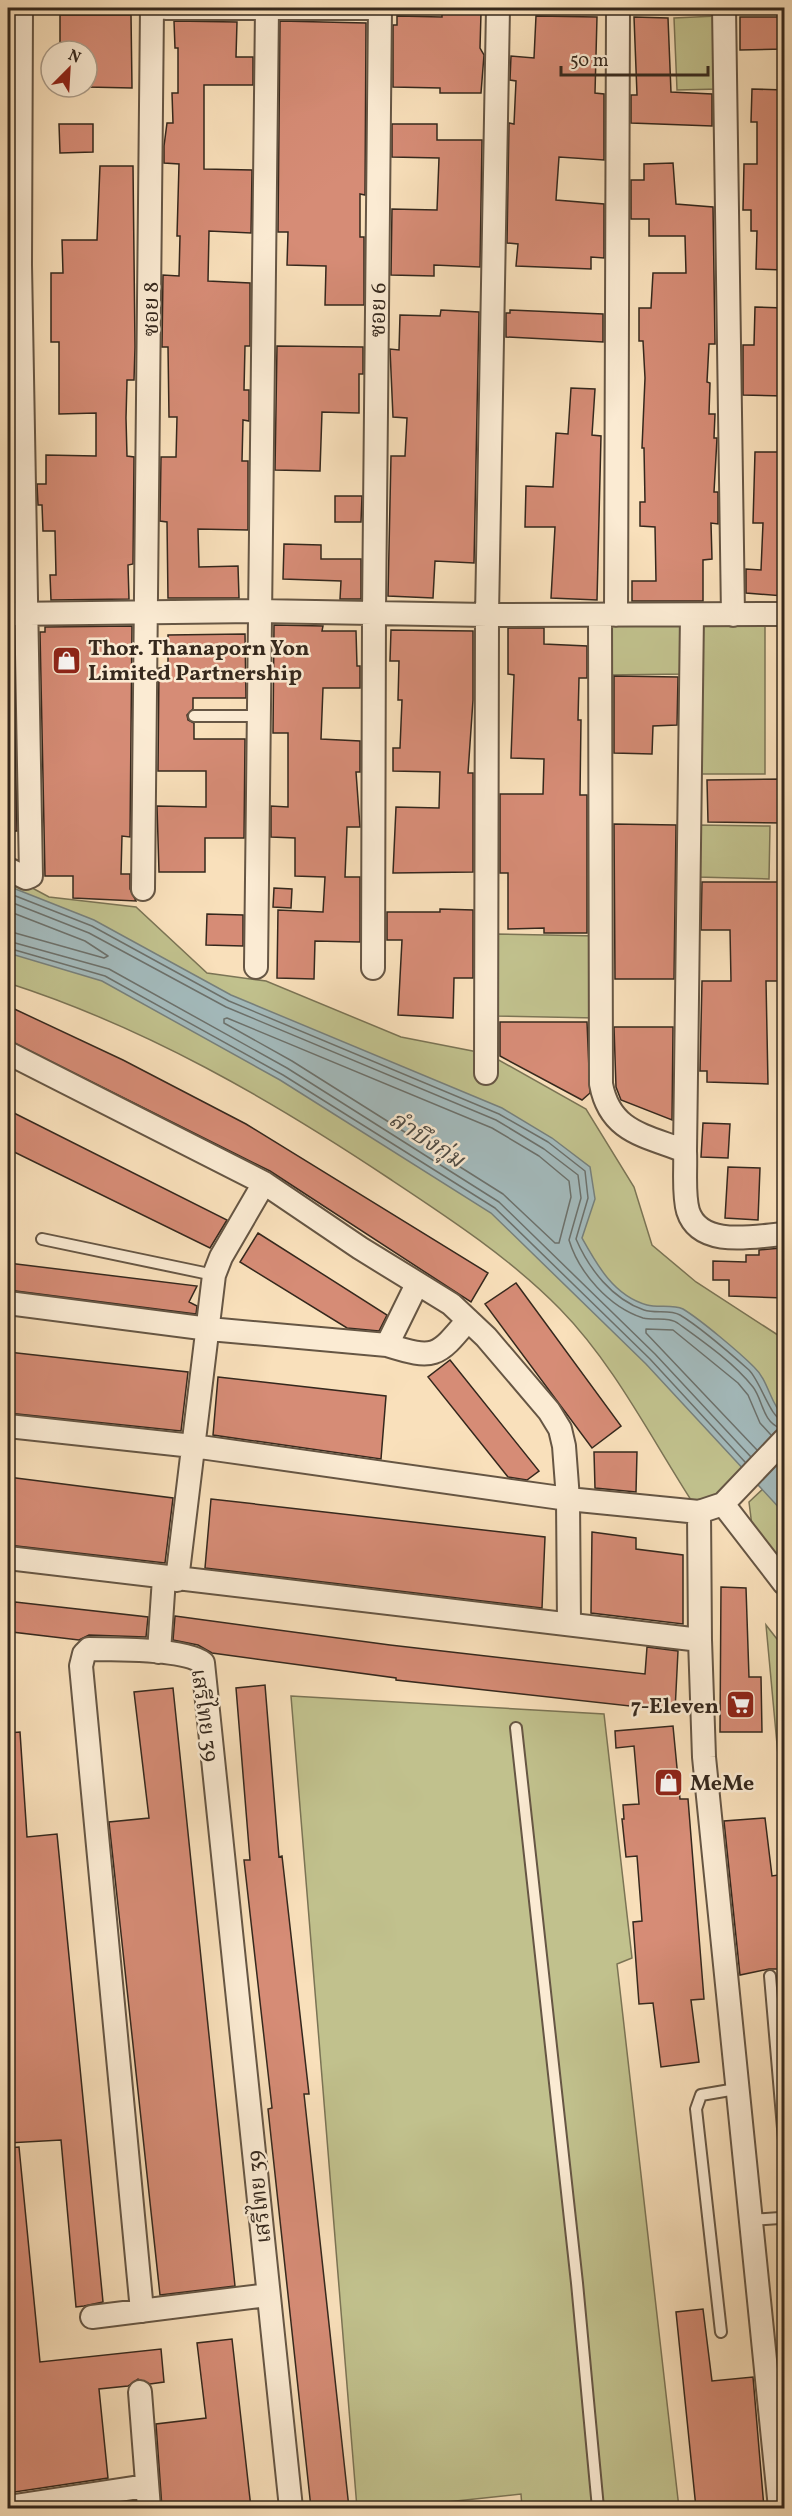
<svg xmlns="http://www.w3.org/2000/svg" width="792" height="2516" viewBox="0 0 792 2516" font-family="Vollkorn,'Noto Serif Thai',serif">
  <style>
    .green { fill: #c1c18d; stroke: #7b7455; stroke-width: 1.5 }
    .water { fill: #a3babc; stroke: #77807c; stroke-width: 1.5 }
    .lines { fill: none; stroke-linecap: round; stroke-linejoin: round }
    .shore { stroke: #6c716c; stroke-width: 1.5 }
    .building { fill: #d68c76; stroke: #35281d; stroke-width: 1.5 }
    .service-casing { stroke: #665644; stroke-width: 14 }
    .minor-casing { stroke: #665644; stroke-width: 26 }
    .service { stroke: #fbebd3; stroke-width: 10 }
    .minor { stroke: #fbebd3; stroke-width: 22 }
    .labels { text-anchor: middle; stroke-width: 5; stroke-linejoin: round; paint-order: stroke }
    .street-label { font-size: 22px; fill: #35281d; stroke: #fbebd3 }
    .poi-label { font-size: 22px; font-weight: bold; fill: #35281d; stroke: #fbebd3; text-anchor: start }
    .water-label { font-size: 24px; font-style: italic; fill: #504c45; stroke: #fbebd3 }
  </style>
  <rect width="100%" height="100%" fill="#f9e0bb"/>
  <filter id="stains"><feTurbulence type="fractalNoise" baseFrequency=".00333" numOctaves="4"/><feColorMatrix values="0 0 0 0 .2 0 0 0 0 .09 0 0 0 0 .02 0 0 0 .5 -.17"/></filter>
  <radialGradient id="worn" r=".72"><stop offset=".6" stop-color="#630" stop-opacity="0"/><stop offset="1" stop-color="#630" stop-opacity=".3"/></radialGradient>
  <path class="green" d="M717,16l2,73 -42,1 -3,-72z
    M604,617h83v57l-83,1z
    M696,624h69v150h-69z
    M698,825l72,1 -1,53 -72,-2z
    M8,875l41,22 87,10 71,66 59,8 135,56 87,17 98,55 48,78 18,58 44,37 88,57v94l-64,64 -27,6c-42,-65 -79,-139 -133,-194 -50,-51 -111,-91 -170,-130 -120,-80 -245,-152 -382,-196z
    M497,934l100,2 -1,82 -101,-2z
    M784,1469v106l-31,-41 -4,-32z
    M766,1625l18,23v172z
    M291,1696l313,18 28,244 -15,6 62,544h-157l-1,-14 -131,14h-33z"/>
  <path class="water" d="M8,886l86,34 137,75 271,113 50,30 38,29 5,32 -13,39c15,27 32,58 65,67 11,3 26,-1 36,4 18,11 56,43 71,58 15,14 16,37 30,50v96l-138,-149 -155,-151 -211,-133 -178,-99 -94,-28z"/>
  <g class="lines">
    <path class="shore" d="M8,893l84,33 137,75 270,113 49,28 37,29 3,27 -12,41c13,30 36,60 68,71 11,4 26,-1 36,5 20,12 51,39 69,55 12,12 22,50 35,51
      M8,901l81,32 137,74 270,113 48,29 34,26 3,23 -12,42c10,33 40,67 74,78 11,3 27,-2 36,6 25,18 55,39 74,63 10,13 9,34 27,41
      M8,911l77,30 23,15 -4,2 -96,-27
      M8,941l101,28 178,99 212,134 156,152 96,103
      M8,948l97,28 178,99 212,133 155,151 95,103
      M227,1018l265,110 47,28 30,25 2,16 -12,46h-4l-52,-49 -211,-133 -68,-38v-4z
      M757,1450l-111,-117v-4l27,1 65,53 10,12 12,28 11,12"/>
  </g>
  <path class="building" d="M442,12l39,1 -1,35 4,7 -3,38h-41v-5l-47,-1v-62h4v-9l45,1z
    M60,15h71l1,73 -45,-1v-36h-27z
    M536,16l61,1 -2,76 9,1v66l-45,-3 -3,43 48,4v54l-13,-1v12l-75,-3 2,-22 -11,-1 2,-120 5,1 2,-43 -6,-1 1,-24 23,2z
    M634,17l34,1 3,74 41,2v32l-81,-3v-28h6z
    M740,17h43l1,32 -44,1z
    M174,21l63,1 -1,35h17v28h-49v84l48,1 -1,63 -42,-2 -1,50 42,2v63h-5l-1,44h5v31l-6,-1 -1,41h6v69l-50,-1 1,38 39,-1 1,32h-71l-1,-76 -7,-1 1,-64h15l1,-40h-8l-1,-70h-6l1,-72 16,1 1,-40h-3l2,-72 -15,-1v-17l3,-23h6l-1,-30h6v-45h-3z
    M280,21l86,2 -1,172 -5,-1v43h4v68h-39l1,-39 -39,-1 1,-33h-10z
    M752,89l32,1v180l-28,-1 1,-38h-6v-21h-8l1,-46h13v-42h-6z
    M59,124h34v28l-33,1z
    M392,124h45v16h45l-2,127 -46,-2v11l-43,-1 1,-66 45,1 2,-52 -47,-1z
    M673,163l3,41 37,3 2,137h-6l-2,38 3,1 -1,31h6l-1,24h3l-3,54h4v32l-7,-1 1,36 -9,1v41h-71v-20h24l-1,-54 -15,-1v-24h5l-1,-54h-2l3,-70 -2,-37h-4v-33h12l2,-35h33l-1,-37h-36v-17h-18v-39h13v-16z
    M100,166h33l2,181 -1,33h-7l-1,38 1,38 7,1 -1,107 -5,1 1,34 -78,1 -1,-25h6l-1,-44h-12l-1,-26h-4l-1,-21h9v-29l50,1v-43l-37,1v-72h-8v-69h12l-1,-33h35z
    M755,307l29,1v88l-41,-1v-50h11z
    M441,310l38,2 -5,251 -39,-2 -2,37 -45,-2 3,-140h14l2,-38 -14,-1 -3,-68 9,1 1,-35 40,1z
    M510,310l93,4v28l-97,-5v-24h4z
    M277,346l86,1v27h-4v39l-37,-1 -2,59 -45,-1z
    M571,388l24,1 -3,46 9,1 -4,164 -46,-2 4,-71h-30l1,-41 27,1 3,-54 12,1z
    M755,452h29v144l-38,-3v-24l15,1 2,-47h-10z
    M335,496h27l-1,26h-26z
    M284,544l37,1v14h40v40h-21l1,-18 -58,-2z
    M274,625l49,1 -1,5h34l1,35h3v22h-37l-2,51 39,2v31h-4l4,55h-13l-2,50h15v65l-45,-1 -1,38 -37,-1 1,-68 45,2 2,-35 -30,-1v-38l-24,-1v-31l17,1v-74h-15z
    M132,626l-2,211 -8,-1 -1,38h9v15l6,12 -63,-3v-22h-28l-5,-244h5v-5z
    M8,627h5l4,204h-9z
    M508,628h36v16l43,2v32h-8l-1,42h3l-1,75h7v138h-43v-5l-36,1v-56h-8v-79h43l1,-35 -33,-1 3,-83 -6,-1z
    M391,630l82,1v69l-5,73h5v99l-80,1 3,-66 43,1 1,-36 -47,-1v-23h7l2,-48h-4l1,-39h-9z
    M245,634l1,64h-53v11l-6,6 1,5 6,3v16h51l-1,99h-39v34h-46l-2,-66 49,1v-36h-48l1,-103h9v-33z
    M614,676l64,1 -1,48 -24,1 -1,28 -38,-1z
    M784,779v44l-76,-1 -1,-42z
    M614,824l62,1 -2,154h-59z
    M702,882h82v99h-18l2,103 -61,-2v-11h-7l2,-90h29l-1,-51h-29z
    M274,888l18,1 -1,19 -18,-1z
    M440,909l33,1v68h-19l-1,40 -55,-3 4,-75h-15v-28h53z
    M207,914l36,1v31l-37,-1z
    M8,1006l115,54 123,64 242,149 -17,29 -201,-131 -262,-131z
    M500,1022h87l3,71 -8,7 -82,-44z
    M614,1027h59l-1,93 -51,-20 -5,-13z
    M8,1110l219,110 -17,28 -202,-99z
    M703,1123l27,1 -2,34 -27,-1z
    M728,1167l32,1 -2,52 -33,-2z
    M258,1233l129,82 -8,16 -32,-3 -107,-66z
    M781,1248v7h3v43l-55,-2v-16h-16v-19l33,1v-7h13v-5z
    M8,1263l189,23 -8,16 8,4 -1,8 -188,-24z
    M516,1283l105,143 -29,22 -107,-144z
    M8,1352l180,20 -7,59 -173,-18z
    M450,1360l89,111 -12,9 -19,-3 -80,-100z
    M218,1377l168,19 -5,63 -168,-24z
    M594,1452h43l-1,40 -41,-4z
    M8,1477l165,21 -8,65 -157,-18z
    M211,1499l334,38 -3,71 -337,-40z
    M592,1532l44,6v11l47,6v69l-92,-11z
    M721,1587l25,1 3,89h12l1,55h-42z
    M15,1602l133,15 -2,20 -57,-2 -10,5 -67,-8z
    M175,1616l215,29 255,29 2,-27 31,4 -3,60 -279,-31v-2l-184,-25 -14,-8 -25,-5z
    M265,1685l14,172 3,-1 27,238h-5l45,414h-38l-43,-399 4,-1 -28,-248h6l-14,-172z
    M173,1688l62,598 -75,9 -51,-473 40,-4 -15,-126z
    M673,1726l7,73h8l16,200 -13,1 8,62 -38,5 -8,-64 -14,1 -6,-82 9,-1 -5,-65 -11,1 -4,-38h2l-1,-14 16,-1 -5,-58 -18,2 -1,-17z
    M20,1732l7,105 30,-3 46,468 -19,4 -8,1 -15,-167 -53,3v-410z
    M765,1818l7,58 6,-1 6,50v44h-15l-29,6 -16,-154z
    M19,2147l21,215 121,-13 3,33 -14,2 -12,-5 -10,7 -29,3 9,89 -100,15v-345z
    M703,2309l9,72 41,-4 11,131h-68l-20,-196z
    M232,2339l19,169h-89l-6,-84 50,-6 -9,-75z"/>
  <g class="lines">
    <defs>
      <path id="service" d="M194,716h63
        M42,1239l172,36
        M516,1728l61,555 21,225
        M770,1976l14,164
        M750,2220l30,-2 4,-3
        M721,2332l-25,-223 5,-14 35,-6"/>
      <path id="minor" d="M166,8h209
        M724,8l9,607
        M8,614l250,-3 229,4 297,-1
        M600,615l1,469c9,48 43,51 84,67
        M616,615l2,-607
        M692,615l-7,536c1,18 -2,43 3,60 12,38 68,25 96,23
        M8,869l18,9 5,-2 -11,-611 1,-257
        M143,889l9,-881
        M256,967l11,-959
        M373,968l1,-356 6,-604
        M8,1053l256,130 96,65 91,56 35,33 63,74 11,18 4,17 4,53 1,124
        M486,1073l1,-458 11,-607
        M8,1303l201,26 178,16 30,-61
        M387,1345c48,15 50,12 81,-25
        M8,1426l185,20 375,53 131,13 24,-8 61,-64
        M723,1504l61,79
        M699,1512l1,128 4,117 76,751
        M8,1558l692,82
        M177,1580l37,-305 7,-18 43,-74
        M159,1652l5,-74
        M142,2311l-61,-645 3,-12 5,-5c24,0 97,0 114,14l88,845
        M92,2317l176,-22
        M140,2392l9,116
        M8,2507l138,-21"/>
    </defs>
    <use href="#service" class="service-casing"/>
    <use href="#minor" class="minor-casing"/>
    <use href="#service" class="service"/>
    <use href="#minor" class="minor"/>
  </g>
  <defs>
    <symbol id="shop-square" viewBox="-11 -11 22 22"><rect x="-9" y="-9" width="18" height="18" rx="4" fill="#8f2418" stroke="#fbebd3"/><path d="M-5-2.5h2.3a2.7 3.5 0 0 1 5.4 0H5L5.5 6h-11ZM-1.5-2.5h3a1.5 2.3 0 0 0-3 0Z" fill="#fff"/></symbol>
    <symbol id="supermarket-square" viewBox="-11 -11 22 22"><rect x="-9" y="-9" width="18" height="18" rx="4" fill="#8f2418" stroke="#fbebd3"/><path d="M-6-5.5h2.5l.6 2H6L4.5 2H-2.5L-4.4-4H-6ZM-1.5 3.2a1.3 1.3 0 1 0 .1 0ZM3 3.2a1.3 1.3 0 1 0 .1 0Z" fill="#fff"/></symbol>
  </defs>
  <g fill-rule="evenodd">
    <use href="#shop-square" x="50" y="644" width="33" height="33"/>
    <use href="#supermarket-square" x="724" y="1688" width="33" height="33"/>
    <use href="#shop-square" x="652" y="1766" width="33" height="33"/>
  </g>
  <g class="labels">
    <g class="street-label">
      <text transform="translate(150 309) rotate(-90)" y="8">ซอย 8</text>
      <text transform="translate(377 310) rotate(-89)" y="8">ซอย 6</text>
      <text transform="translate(206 1715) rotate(82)" y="8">เสรีไทย 39</text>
      <text transform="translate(258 2197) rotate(-96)" y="8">เสรีไทย 39</text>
    </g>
    <g class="poi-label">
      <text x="88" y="655">Thor. Thanaporn Yon<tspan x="88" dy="25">Limited Partnership</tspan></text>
      <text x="719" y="1713" text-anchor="end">7-Eleven</text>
      <text x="690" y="1790">MeMe</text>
    </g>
    <g class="water-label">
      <text transform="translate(427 1139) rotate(33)" y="8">ลำบึงกุ่ม</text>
    </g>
  </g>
  <rect width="792" height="2516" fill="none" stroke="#f9e0bb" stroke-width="30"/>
  <rect x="9" y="9" width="774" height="2498" fill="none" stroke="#35281d" stroke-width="3"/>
  <rect x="15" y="15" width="762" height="2486" fill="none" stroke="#35281d" stroke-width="1.5"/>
  <g transform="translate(69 69) rotate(24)"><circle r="28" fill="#fbebd3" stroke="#ac9d8a" stroke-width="1.5"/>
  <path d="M0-4.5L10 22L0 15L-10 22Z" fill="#8f2418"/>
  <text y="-9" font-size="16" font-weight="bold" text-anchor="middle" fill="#35281d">N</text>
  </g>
  <path d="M561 66v9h147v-9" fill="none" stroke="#35281d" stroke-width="3"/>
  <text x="570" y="66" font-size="18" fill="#35281d" stroke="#fbebd3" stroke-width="4.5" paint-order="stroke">50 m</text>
  <rect width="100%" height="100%" filter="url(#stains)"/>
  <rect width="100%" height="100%" fill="url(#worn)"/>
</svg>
